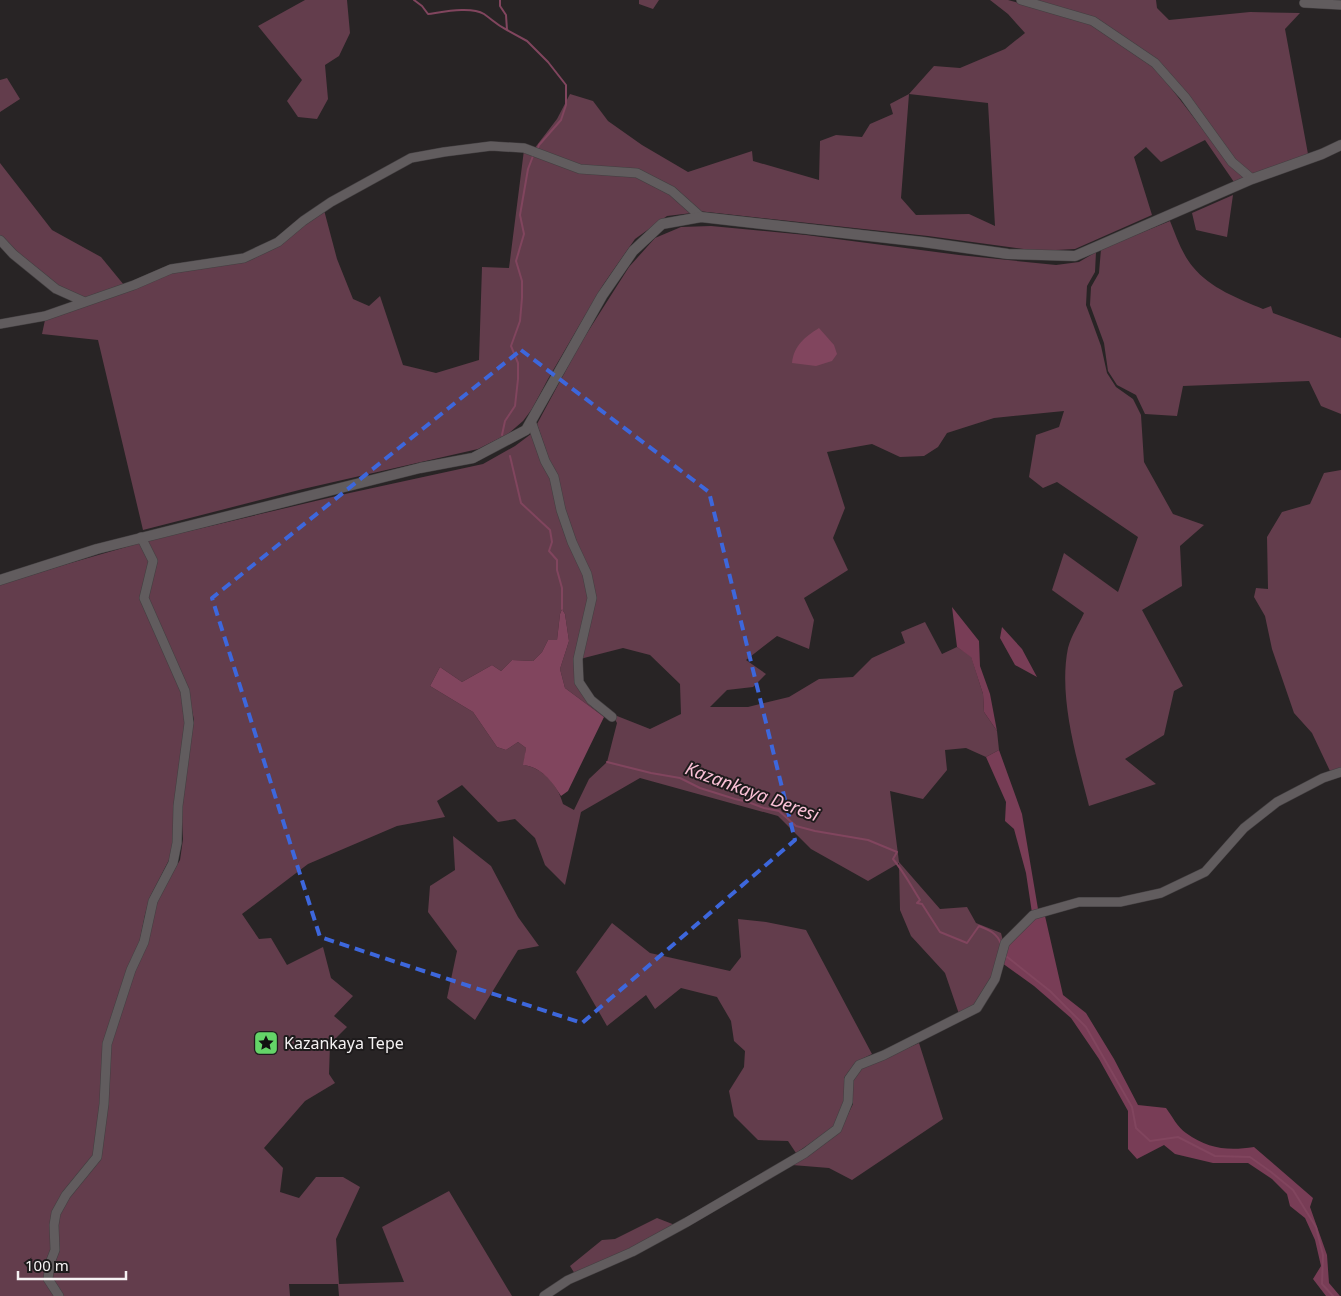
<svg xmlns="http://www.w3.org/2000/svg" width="1341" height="1296" viewBox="0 0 1341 1296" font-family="'Noto Sans',sans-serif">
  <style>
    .green { fill: #633d4c; fill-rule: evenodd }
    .forest { fill: #783d56 }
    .water { fill: #81455e }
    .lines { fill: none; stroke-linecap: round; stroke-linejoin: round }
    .stream { stroke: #81455e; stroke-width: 2 }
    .minor-casing { stroke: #433f41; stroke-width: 10 }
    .tertiary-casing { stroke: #433f41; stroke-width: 11 }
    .minor { stroke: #615c5e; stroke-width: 9 }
    .tertiary { stroke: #615c5e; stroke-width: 10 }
    .marked { fill: none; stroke: #3d67dc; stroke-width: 4; stroke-dasharray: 10 6; stroke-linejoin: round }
    .labels { text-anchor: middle; stroke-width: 4; stroke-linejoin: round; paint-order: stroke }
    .poi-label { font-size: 16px; fill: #f5f2f3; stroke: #1e1b1c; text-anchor: start }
    .water-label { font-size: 18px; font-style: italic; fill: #fac1d6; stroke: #1e1b1c }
  </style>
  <rect width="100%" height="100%" fill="#282425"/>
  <path class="green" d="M305,0h42l3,33 -11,23 -14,9 3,34 -11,20 -19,-2 -11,-16 15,-21 -44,-54z
    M639,0h20l-6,9 -14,-5z
    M990,0h18l84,24 62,42 75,97 16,14 -11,5 -29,-42 -44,22 -15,-15 -12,10 18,58 -77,34 -37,2 -110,-15 -230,-25 -59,-42 -59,-4 -46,-16 23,-30 13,-25 23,7 15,20 34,24 46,27 64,-21 1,10 66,19 1,-39 16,-6 26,2 8,-13 23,-10 -3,-10 19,-10 25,-28 26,2 45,-19 20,-16 -17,-19zM909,94l79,9 7,123 -26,-12 -53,1 -15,-17z
    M1031,0h125l1,8 12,12 81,-8 50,1 -15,16 23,125 -57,21 -18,-15 -75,-99 -53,-35z
    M7,78l13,21 -20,13v-32z
    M524,150l57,23 55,2 34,18 22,20 -25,3 -32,23 -32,46 -55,94 -16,30 -9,12 -15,13 -30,15 -175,40 -160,41 -45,-190 -56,-6 3,-14 131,-49 69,-12 79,-49 13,49 16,40 16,7 11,-10 23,69 33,8 43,-13 3,-93 27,1z
    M0,163l52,67 49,27 23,28 -39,14 -26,-12 -44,-35 -15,-17z
    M1233,195l-6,42 -31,-7 -4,-17z
    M1170,221c6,15 12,33 23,46 17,21 46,32 70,42l8,-3 2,7 68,25v76l-20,-8 -12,-25 -126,5 -6,30 -32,-2 -9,-19 -19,-10 -9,-14 -4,-28 -14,-38 1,-18 8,-14 2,-24z
    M711,226l95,9 153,20 97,10 23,-3 17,-10 -1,20 -8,14 -1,19 15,41 6,27 9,14 17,12 8,16 3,47 29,52 31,11 -24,21 2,40 -40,24 41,76 -9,5 -10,44 -39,24 31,25 -67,22c-12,-47 -31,-109 -21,-158 3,-12 11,-24 16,-35l-32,-23 12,-37 54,39 20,-55 -81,-55 -14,6 -14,-11 7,-42 23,-8 5,-16 -70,7 -47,15 -9,14 -14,9 -24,1 -28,-13 -45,8 18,56 -12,30 15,32 -44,28 10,22 -5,29 -32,-13 -31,24 20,14 -13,13 -26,3 -17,17h38l41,-10 30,-18 34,-2 19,-19 33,-15 -4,-11 24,-10 17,32 15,-7 14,9 12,38 1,18 13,19 2,19 -13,7 -20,-9 -21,2 2,20 -24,29 -33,-8 9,71 41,47 27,-2 9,16 25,10 2,8 -11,37 -17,28 -16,8 -14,-41 -34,-37 -11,-26 -1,-47 -31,18 -57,-32 -33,-33 -138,-38 -59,34 -16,73 -20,-20 -10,-27 -20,-19 -17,3 -36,-37 -25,16 8,16 -48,9 -89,38 -66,50 17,25 12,-1 16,27 36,-18 8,31 22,18 -19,20 13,11 -17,17 -1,30 6,9 -30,18 -41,47 19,20 -3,24 19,6 17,-21h27l17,10 -24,52 3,45 65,-2 -22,-55 67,-36 63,105h-173l-1,-12h-49l1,12h-227l-12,-18c2,-10 7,-21 8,-30 1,-11 -4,-23 0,-35 8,-22 29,-37 42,-56l9,-113 23,-72 15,-34 9,-39 23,-39 3,-21 -2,-34 13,-85 -8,-37 -38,-84 9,-38 -10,-20 198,-47 138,-30 32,-18 16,-12 12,30 7,14 10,38 25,59 5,23 -15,61 2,24 12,18 18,13 -3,3 -39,-29 -5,-19 9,-28 -4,-27 -3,-5 -2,5 -3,26h-9l-6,12 -9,9 -21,-1 -11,11 -9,-6 -30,17 -22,-15 -10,19 43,26 24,35 9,3 12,-8 8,6 -2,17c19,3 34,20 39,39l11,6 15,-31 18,-17 10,-39 -5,-9 38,15 31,-15 -1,-30 -30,-29 -27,-7 -43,11 15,-61 -5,-26 -16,-33 -11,-31 -6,-33 -8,-16 -12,-35 43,-80 49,-77 26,-29 26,-11z
    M1341,470v298l-11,3 -18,-38 -18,-20 -22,-64 -7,-33 -11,-19 2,-9 12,1 -1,-52 15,-25 28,-8 14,-31z
    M140,543l10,19 -9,39 41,91 4,35 -11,114 -6,19 -19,37 -5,18 -7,34 -24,66 -20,140 -31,37 -11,58 -4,8 6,38h-54v-711l67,-21z
    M453,836l38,30 27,51 21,29 -21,4 -43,70 -28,-22 10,-47 -29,-39 2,-26 25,-16z
    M738,919l28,3 40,8 66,124 -16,8 -12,16v24l-11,26 -37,25 -8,-12 -30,-1 -24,-24 -5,-25 15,-24 1,-16 -11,-10 -3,-20 -14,-24 -36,-9 -26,21 -9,-14 -39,31 -31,-54 36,-49 38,30 80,18 11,-14z
    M919,1043l24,76 -91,61 -23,-12 -37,-3 47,-33 14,-28v-23l8,-13z
    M657,1218l18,7 -46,25 -54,24 -5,-8 32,-26 13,-1z"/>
  <path class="forest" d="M952,607l27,34 1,25 10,28 7,37 -13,-19 -1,-18 -12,-37 -14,-10z
    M1002,627l20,22 15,28 -22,-12 -15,-27z
    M999,750l23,64 16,95 -6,4 -6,-40 -12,-44 -9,-8 1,-19 -20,-45z
    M1045,916l18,79 23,18 28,46 24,46 28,3c6,8 12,20 20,25 22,16 42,18 68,14l59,51 -3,9 17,48 2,28 11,13h-14l-13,-17 8,-13 -6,-26 -10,-22 -15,-12 -3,-12 -15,-15 -24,-16h-35l-38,-9 -11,-9 -27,14 -9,-10v-38l-29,-52 -28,-41 -37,-32 -32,-23 5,-18 27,-26z"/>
  <path class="water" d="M819,328l15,17 3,9 -5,7 -16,5 -24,-3c2,-18 13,-26 27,-35z
    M562,609l3,5 4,27 -9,28 5,19 39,29 -36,74 -7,5c-9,-15 -20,-29 -38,-31l3,-17 -8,-6 -12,8 -9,-3 -24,-35 -43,-26 10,-19 22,15 30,-17 9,6 11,-11 21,1 9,-9 6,-12h9l3,-26z"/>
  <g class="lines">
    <path class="stream" d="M414,0l8,6 6,8c15,-2 43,-8 56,0 10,7 11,10 23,16
      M500,0v6l6,9 1,15 20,11 21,21 18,23v20l-5,15 -22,25 -2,5
      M502,435l3,-14 10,-15 3,-27v-16l-7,-17 9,-25 2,-23v-17l-6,-20 8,-27 -4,-19 8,-46 5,-13
      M510,456l11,47 29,27 2,12 -3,9 8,9v10l5,18v21
      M607,762l44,11 29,5 20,10 35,11 13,3 16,6 15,3 17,15 19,5 53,9 29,12 -4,7c11,13 18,27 27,41l-3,3 5,1 18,28 27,11 12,-17c10,4 18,7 22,18
      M1006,956l44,35 36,36 46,80 4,21 14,13 28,-4 37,19 35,1 21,15 22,18 23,37 7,28 -1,29 11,12"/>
    <defs>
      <path id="minor" d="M1021,0l72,21 62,42 30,34 47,65 20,17
        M1304,3l37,2
        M0,240l13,14 43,35 29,13
        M0,324l45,-8 89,-31 37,-16 73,-11 34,-16 25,-21 28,-19 80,-44 33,-6 47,-6 33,2 56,21 57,4 35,18 29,26
        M531,421l14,40 9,16 7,33 11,32 15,32 5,24 -14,61 1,23 12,18 21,17
        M59,1296l-11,-17 2,-16 5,-13 -1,-25 2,-12 10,-18 31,-38 7,-53 3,-60 24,-74 13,-28 9,-41 20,-38 4,-20 1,-37 11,-83 -4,-32 -41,-93 9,-37 -12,-24
        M544,1296l24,-16 64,-28 55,-30 118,-69 32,-24 11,-27 1,-23 10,-14 25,-10 93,-47 18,-29 10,-36 28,-28 46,-13h41l41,-9 44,-21 39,-44 33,-26 46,-24 18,-6"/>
      <path id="tertiary" d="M0,580l97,-31 323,-81 53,-10 53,-28 76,-134 31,-45 29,-27 39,-7 222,25 85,12 67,2 177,-77 70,-25 19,-9"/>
    </defs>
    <use href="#minor" class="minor-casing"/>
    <use href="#tertiary" class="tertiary-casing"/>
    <use href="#minor" class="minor"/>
    <use href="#tertiary" class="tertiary"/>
  </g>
  <path class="marked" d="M521,350l188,142 86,348 -213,183 -262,-86 -108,-339z"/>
  <defs>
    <symbol id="sight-square" viewBox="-11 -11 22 22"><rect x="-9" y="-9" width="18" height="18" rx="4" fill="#64d468" stroke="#1e1b1c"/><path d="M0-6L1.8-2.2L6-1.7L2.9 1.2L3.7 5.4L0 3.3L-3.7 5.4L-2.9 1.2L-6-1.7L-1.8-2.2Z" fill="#111"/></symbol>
  </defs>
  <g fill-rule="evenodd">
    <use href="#sight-square" x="252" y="1029" width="28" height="28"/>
  </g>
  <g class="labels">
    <g class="poi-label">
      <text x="284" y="1049">Kazankaya Tepe</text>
    </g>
    <g class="water-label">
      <text transform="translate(752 792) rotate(20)" y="6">Kazankaya Deresi</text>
    </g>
  </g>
  <path d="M18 1271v8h108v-8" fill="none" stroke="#f5f2f3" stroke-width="2.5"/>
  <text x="25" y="1271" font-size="15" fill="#f5f2f3" stroke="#1e1b1c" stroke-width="4" paint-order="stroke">100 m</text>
</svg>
